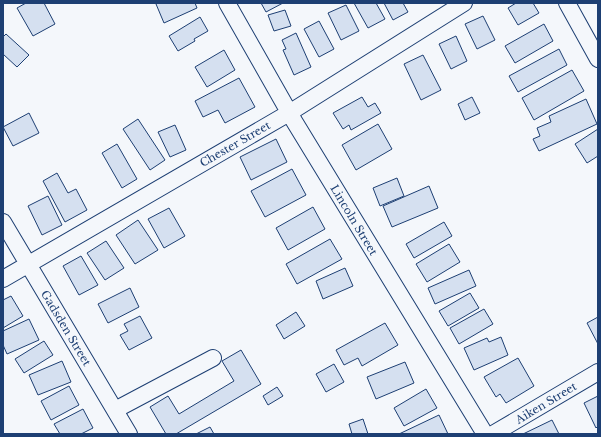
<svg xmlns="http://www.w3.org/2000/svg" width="601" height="437" viewBox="0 0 601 437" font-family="'Libre Baskerville',serif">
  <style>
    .building { fill: #d5e0f0; stroke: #1d3f73 }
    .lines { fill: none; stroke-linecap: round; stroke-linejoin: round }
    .minor-casing { stroke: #1d3f73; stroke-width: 18 }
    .minor { stroke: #f4f7fb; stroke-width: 16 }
    .labels { text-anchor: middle; stroke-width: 3; stroke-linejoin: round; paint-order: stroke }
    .street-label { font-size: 11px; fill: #1d3f73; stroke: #f4f7fb }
  </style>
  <rect width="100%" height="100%" fill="#f4f7fb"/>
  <path class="building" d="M26,3h18l11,21 -22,12 -16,-28z
    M158,3h37l2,5 -33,15 -8,-19z
    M261,3h22l-17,9z
    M354,3h22l9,16 -17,9z
    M384,3h19l5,9 -15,8z
    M516,3h17l6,10 -21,12 -10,-17z
    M346,5l13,26 -18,9 -13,-27z
    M285,10l6,16 -17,5 -6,-16z
    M483,16l12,24 -18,9 -12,-25z
    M200,17l8,14 -14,8 1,2 -17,10 -9,-15z
    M319,21l15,28 -15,8 -15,-28z
    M544,24l9,17 -38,22 -10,-17z
    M296,33l15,34 -17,8 -11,-25 3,-1 -4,-9z
    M6,34l23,21 -12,12 -14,-13v-17z
    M456,36l11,25 -16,8 -12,-25z
    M559,49l8,16 -49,27 -9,-16z
    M224,50l11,20 -28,17 -12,-20z
    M423,55l18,35 -20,10 -17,-36z
    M572,70l12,21 -50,29 -12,-22z
    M239,78l16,29 -30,16 -7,-13 -15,7 -8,-16z
    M362,97l6,10 7,-4 6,10 -30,17 -2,-5 -6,4 -10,-16z
    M472,97l8,16 -15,7 -7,-16z
    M586,99l11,25 -58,27 -6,-12 7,-3 -3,-8 14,-6 -2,-6z
    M29,113l10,20 -26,13 -10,-19z
    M138,119l27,41 -15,10 -27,-41z
    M378,124l14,25 -36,21 -14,-25z
    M175,125l11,25 -16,7 -12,-25z
    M598,129v27l-11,7 -12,-19z
    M276,139l11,23 -36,18 -11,-23z
    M117,144l20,35 -15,9 -20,-35z
    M292,169l14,26 -41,22 -14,-26z
    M57,173l11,20 8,-4 11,21 -22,12 -22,-41z
    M397,178l7,18 -24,10 -7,-18z
    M429,186l9,22 -46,19 -9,-21z
    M48,196l14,29 -20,10 -14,-29z
    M313,207l12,22 -37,21 -12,-22z
    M169,208l16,28 -21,12 -16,-29z
    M138,220l20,30 -23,14 -19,-29z
    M444,222l8,14 -38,22 -8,-14z
    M330,239l12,20 -45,25 -11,-20z
    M106,241l18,27 -19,12 -18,-27z
    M449,244l11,18 -33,20 -11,-18z
    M81,256l17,29 -19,10 -16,-29z
    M345,268l8,18 -30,13 -7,-18z
    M469,270l7,16 -41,18 -7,-16z
    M130,288l9,19 -31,16 -10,-19z
    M470,293l9,15 -31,18 -9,-15z
    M11,296l12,20 -20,12v-28z
    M484,309l9,15 -34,20 -9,-16z
    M296,312l9,14 -21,13 -8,-14z
    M140,316l12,22 -23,12 -9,-15 8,-4 -4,-7z
    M598,317v27l-11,-21z
    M29,319l10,21 -32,14 -4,-9v-14z
    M385,323l13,22 -36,21 -4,-8 -14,7 -8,-15z
    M501,337l7,18 -34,15 -10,-22 23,-10 2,4z
    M44,341l9,14 -29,18 -9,-14z
    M241,350l20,34 -85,50h-10l-16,-27 18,-11 11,18 55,-33 -12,-20z
    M518,358l16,28 -28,17 -6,-9 -4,3 -12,-20z
    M62,361l9,21 -33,13 -9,-20z
    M405,362l9,21 -38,16 -9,-22z
    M334,364l10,18 -18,10 -10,-18z
    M69,386l10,19 -28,15 -10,-19z
    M277,387l6,9 -15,9 -5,-9z
    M426,389l11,19 -33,18 -10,-18z
    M598,396v30l-2,2 -12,-25z
    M83,409l10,19 -12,6h-21l-6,-10z
    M439,415l9,19h-49z
    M363,419l5,15h-16l-3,-10z
    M552,420l7,14h-36z
    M210,427l4,7h-18z"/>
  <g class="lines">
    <defs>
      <path id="minor" d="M227,3l67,118 191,313
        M567,3l31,56
        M3,222l126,212
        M3,279l286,-166 175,-110
        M115,410l98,-52
        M493,434l105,-62"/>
    </defs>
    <use href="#minor" class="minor-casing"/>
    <use href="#minor" class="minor"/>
  </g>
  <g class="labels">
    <g class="street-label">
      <text transform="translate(235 144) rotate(-30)" y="4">Chester Street</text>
      <text transform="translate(354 220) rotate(59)" y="4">Lincoln Street</text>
      <text transform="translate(66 328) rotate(59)" y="4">Gadsden Street</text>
      <text transform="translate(546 403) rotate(-31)" y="4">Aiken Street</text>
    </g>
  </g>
  <rect width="601" height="437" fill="none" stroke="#1d3f73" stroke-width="8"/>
</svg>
